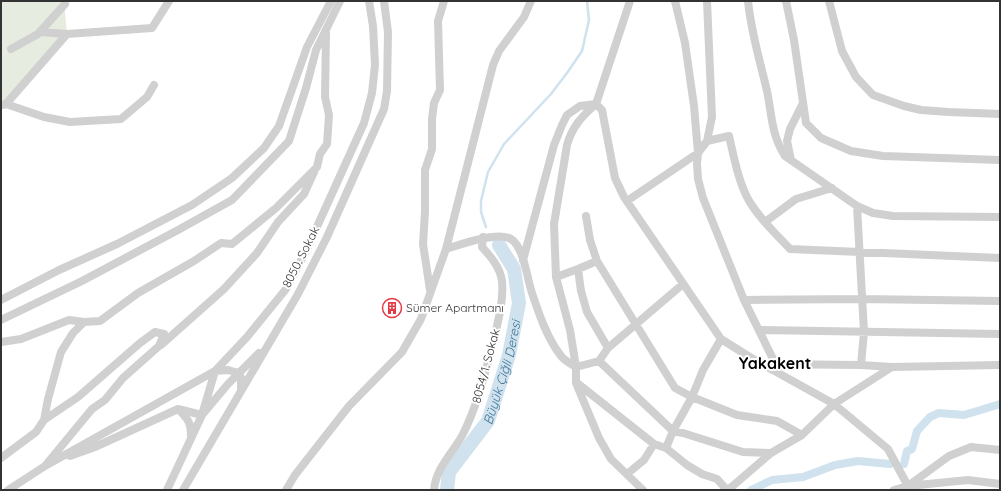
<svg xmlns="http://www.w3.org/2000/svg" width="1001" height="491" viewBox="0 0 1001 491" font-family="Quicksand,sans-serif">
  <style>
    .green { fill: #e6ecdf }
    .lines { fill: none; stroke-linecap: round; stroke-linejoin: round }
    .stream { stroke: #cfe2ee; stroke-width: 2.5 }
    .canal { stroke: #cfe2ee; stroke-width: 8 }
    .river { stroke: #cfe2ee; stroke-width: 14 }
    .minor { stroke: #d0d0d0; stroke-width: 8 }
    .labels { text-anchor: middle; stroke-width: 4; stroke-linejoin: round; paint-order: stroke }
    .street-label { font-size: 12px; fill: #333; stroke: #fff }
    .poi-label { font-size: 12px; fill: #333; stroke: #fff; text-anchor: start }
    .water-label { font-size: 13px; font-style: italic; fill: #3f7597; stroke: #fff }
    .district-label { font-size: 16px; font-weight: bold; fill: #000; stroke: #fff }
  </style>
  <rect width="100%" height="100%" fill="#fff"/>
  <path class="green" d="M1,1h63l3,33 -66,71z"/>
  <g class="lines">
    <path class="stream" d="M486,227l-5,-15v-11l7,-29 16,-28 47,-50 16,-21 15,-22 7,-31 -2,-19"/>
    <path class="canal" d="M904,464l3,-13 5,-2 5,-18 13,-14 9,-4 25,2 36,-11
      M751,490l21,-10 31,-3 32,-12 23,-4 32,3"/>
    <path class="river" id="s1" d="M447,490l2,-18 39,-51 21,-66 10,-52 -5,-34 -15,-24"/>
    <path class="minor" d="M630,1l-34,103c-14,12 -24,23 -29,41l-13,79 2,53 14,53 6,37 23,-6 9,-13 75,-64
      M675,1l10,42 9,63 4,47 -1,11 1,15 5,19 41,102 31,63
      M707,1l5,116 -5,24
      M748,1c3,31 12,60 19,90 5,24 4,43 18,65l72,50 16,7 20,3 107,1
      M786,1l8,39 12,83 15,15 30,13 32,5 117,4
      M829,1l13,50 14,26 17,18 31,11 17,4 28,2 51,2
      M40,32l27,2
      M11,49l27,-15 27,-30
      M6,104l61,-70 85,-6 17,-27
      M2,105l4,-1 38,13 26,5 51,-3 26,-22 7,-12
      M791,160l-4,-19 3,-12 13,-26
      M627,201l71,-48 9,-12 22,-5c5,21 9,44 19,63 10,18 28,35 42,50l210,9
      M857,206l7,126 -3,33
      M586,216l4,24 7,21 78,127 17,9 45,18 40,6 25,14
      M765,222l31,-23 36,-11
      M446,249c16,-5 51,-18 65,-10 13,8 16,40 21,54 7,21 15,45 29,63 4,5 10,8 15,11v16l23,55 12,21 32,31
      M523,260l31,-115 8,-20 5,-10 13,-9 16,-2 6,6 13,68 9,19 97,142 40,25 100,1 31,2 108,-2
      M578,269l3,22 6,21 21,36
      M556,277l22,-8 19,-8
      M430,290l-7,-46 2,-32v-42l7,-21v-30l2,-16 6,-13 -2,-69 6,-20
      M1,300l58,-30 58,-26 75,-39 40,-27 32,-30 15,-22 28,-79 24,-46
      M744,300l119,-1 137,2
      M1,320l81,-39 96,-51 54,-30 57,-59 17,-53 10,-38 24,-49
      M759,330l241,4
      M1,342l20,-3 48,-19 15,2
      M161,345l63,-56 33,-36 21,-31 26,-28 10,-22
      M599,361l74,70 10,2 60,19 28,1
      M762,364l72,40 54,45 22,41
      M577,383l77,61 12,4 21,17 15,9 15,5 10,11
      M178,409l24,6 26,-31 31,-31
      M44,420l34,-23 62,-54 15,-11 9,2 -5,12 -36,32 -18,22 -13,9 -47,57
      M666,448l7,-17 19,-34 11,-27 18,-31
      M70,456l25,-9 83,-38c10,10 13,13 13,28
      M1,458l35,-26 8,-12 4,-21 13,-47 12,-19 11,-11 16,-1 38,-28 56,-32 27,-18 11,1 44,-36 41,-41 3,-13 7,-10 2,-29 -4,-18 1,-64
      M627,474l17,-14 10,-16
      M908,486l41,-30 22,-9 29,3
      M8,490l37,-24 170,-95 13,-1 11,3 2,5v11
      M167,490l35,-75 13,-44 32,-34 39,-48 20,-38 58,-128 8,-30 3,-28 -2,-39 -4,-25
      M183,490l115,-196 29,-57 57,-128 3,-18 1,-59 -4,-31
      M286,490l9,-15 54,-69 53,-54 19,-33 25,-70 47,-184 6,-14 25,-34 7,-16
      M434,490c2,-23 19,-37 29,-56 14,-28 21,-57 29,-87 5,-22 12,-44 10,-66 -2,-14 -11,-24 -20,-34l1,-10
      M728,490l43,-37 31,-18 32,-31 58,-37
      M894,490l14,-4 60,-6 32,4"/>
  </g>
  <defs>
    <symbol id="building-ring" viewBox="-11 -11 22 22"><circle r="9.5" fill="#fff" stroke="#e63946" stroke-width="1.5"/><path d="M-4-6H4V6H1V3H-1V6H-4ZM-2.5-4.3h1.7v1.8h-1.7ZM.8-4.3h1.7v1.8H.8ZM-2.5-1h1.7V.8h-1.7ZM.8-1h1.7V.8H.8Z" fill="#e63946"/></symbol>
  </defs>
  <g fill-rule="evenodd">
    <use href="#building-ring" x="381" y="297" width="22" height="22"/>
  </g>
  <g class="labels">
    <g class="street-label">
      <text transform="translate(301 257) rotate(-63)" y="4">8050. Sokak</text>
      <text transform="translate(486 366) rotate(-75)" y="4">8054/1. Sokak</text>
    </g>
    <g class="poi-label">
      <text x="406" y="312">Sümer Apartmanı</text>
    </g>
    <g class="water-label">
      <text dy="5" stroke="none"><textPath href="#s1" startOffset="133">Büyük Çiğli Deresi</textPath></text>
    </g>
    <g class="district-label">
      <text x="775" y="369">Yakakent</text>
    </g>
  </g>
  <rect width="1001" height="491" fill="none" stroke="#333333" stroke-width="4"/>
</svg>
